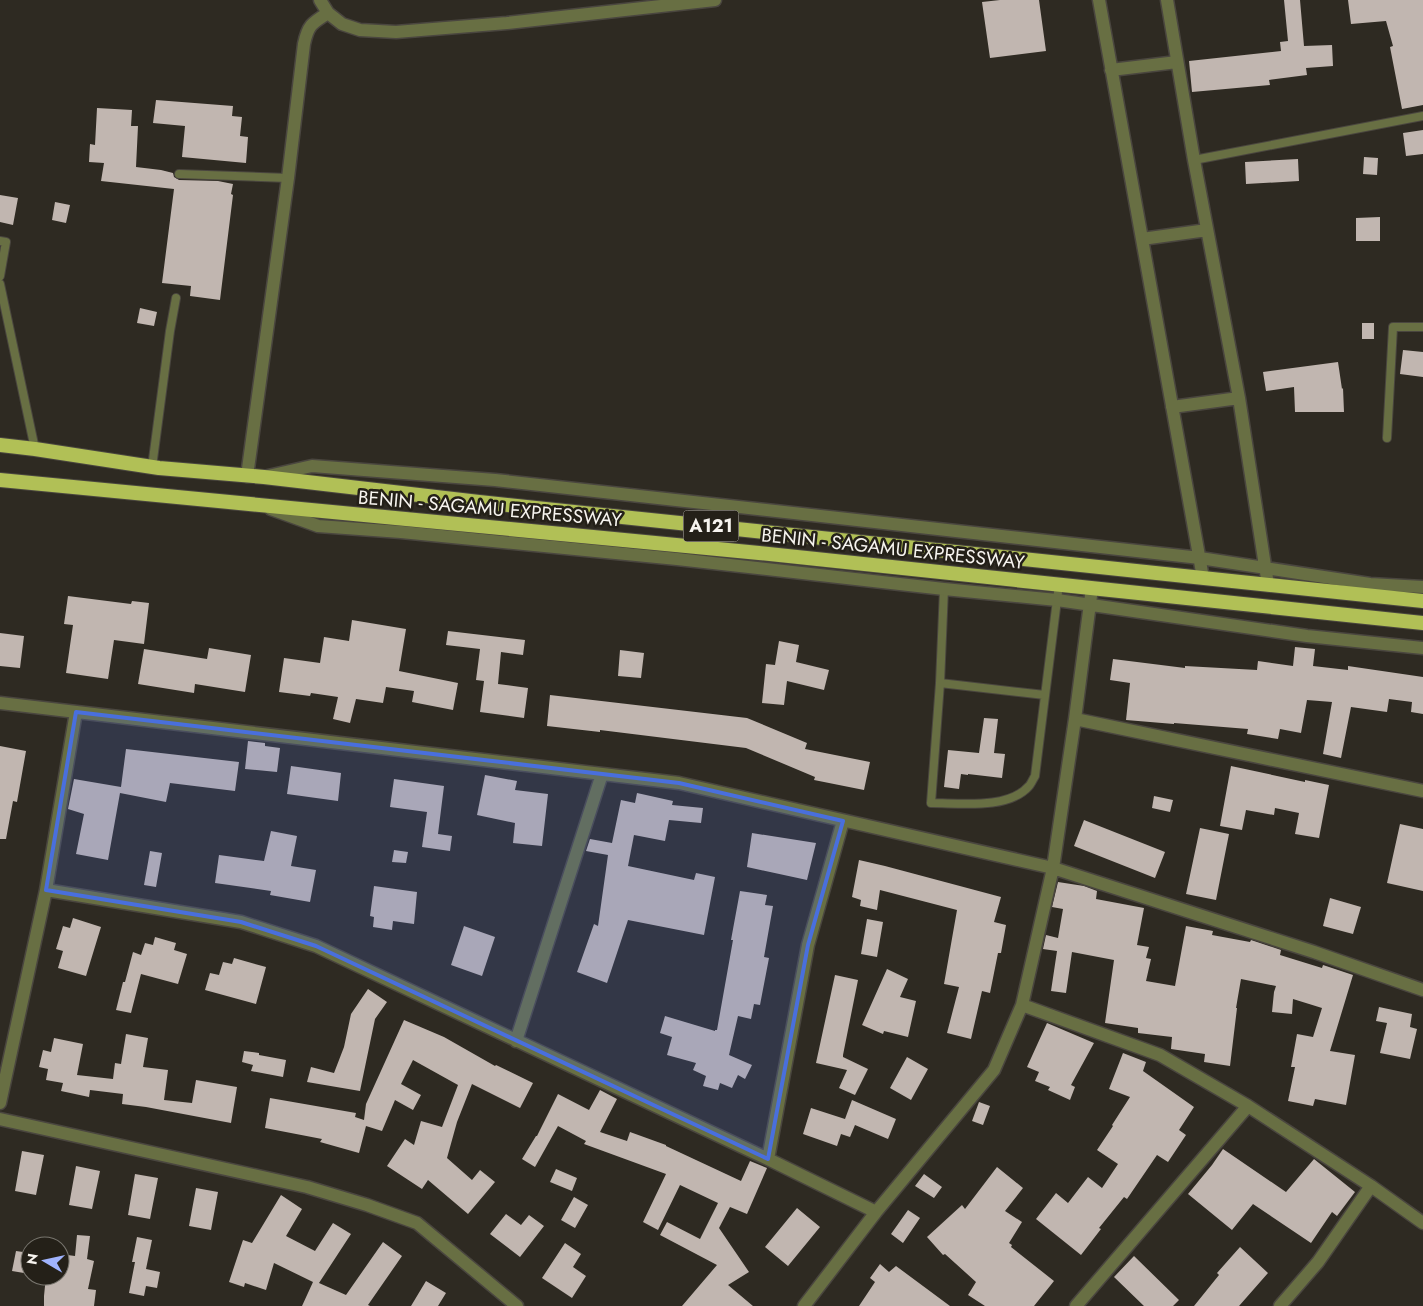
<svg xmlns="http://www.w3.org/2000/svg" width="1423" height="1306" viewBox="0 0 1423 1306" font-family="Jost,sans-serif">
  <style>
    .building { fill: #c1b6b0 }
    .lines { fill: none; stroke-linecap: round; stroke-linejoin: round }
    .service-casing { stroke: #4a463f; stroke-width: 10 }
    .minor-casing { stroke: #4a463f; stroke-width: 15 }
    .trunk-casing { stroke: #4a463f; stroke-width: 16 }
    .service { stroke: #686f43; stroke-width: 8 }
    .minor { stroke: #686f43; stroke-width: 12 }
    .trunk { stroke: #b1c056; stroke-width: 14 }
    .marked { fill: #496fdd; fill-opacity: 0.2; stroke: #496fdd; stroke-width: 4; stroke-linejoin: round }
    .labels { text-anchor: middle; stroke-width: 5; stroke-linejoin: round; paint-order: stroke }
    .shield { fill: #242018; stroke: #b8b4ae; stroke-width: 1 }
    .shield-label { font-size: 18px; font-weight: bold; fill: #f7f4ef }
    .street-label { font-size: 19px; fill: #f7f4ef; stroke: #242018 }
  </style>
  <rect width="100%" height="100%" fill="#2e2a22"/>
  <path class="building" d="M1000,0h39l7,51 -56,7 -8,-56z
    M1284,0h16l4,46 28,-1 1,21 -27,2 1,7 -38,5 1,5 -78,7 -3,-31 92,-10 -1,-9 8,-1z
    M1348,0h75v105l-21,4 -12,-62 3,-1 -7,-25 -35,3z
    M156,100l77,6 -1,10 10,1 -2,19 8,1 -2,26 -64,-6 3,-31 -32,-3z
    M97,108l35,2 -1,16h7l-2,41 25,3 12,3 1,4 5,3 39,1 15,3 -2,10 2,1 -13,105 -30,-4 1,-10 -29,-3 12,-94 -73,-8 3,-18 -15,-1 1,-18 5,1z
    M1423,130v24l-17,2 -3,-23z
    M1364,157l14,1 -1,17 -14,-1z
    M1298,159l1,22 -53,3 -1,-22z
    M0,195l18,3 -5,27 -13,-3z
    M55,202l15,3 -4,18 -14,-3z
    M1380,217v24h-24v-23z
    M140,308l17,4 -3,14 -17,-3z
    M1362,323h12v16h-12z
    M1403,350l20,2v25l-23,-3z
    M1338,362l4,27 1,-1 1,24h-49l-1,-25 -28,4 -3,-19z
    M68,596l63,8 1,-3 17,2 -5,41 -30,-4 -6,39 -42,-6 7,-48 -9,-1z
    M352,620l54,9 -7,42 59,12 -5,27 -41,-8 2,-11 -28,-4 -3,16 -27,-4 -6,24 -17,-4 5,-22 -27,-4 -1,3 -31,-4 5,-34 36,5 4,-26 25,4z
    M448,631l77,9 -2,15 -22,-3 -3,32 30,4 -4,30 -44,-6 4,-31 -8,-1 4,-31 -34,-4z
    M0,633l24,3 -4,32 -20,-2z
    M779,641l20,4 -3,17 33,8 -5,20 -37,-9 -3,24 -22,-2 4,-39 9,1z
    M1295,647l20,2 -2,17 35,4v-4l75,11v37l-12,-2 1,-10 -23,-3 -2,13 -36,-5 -10,51 -18,-4 9,-52 -25,-2 -6,33 -21,-4 -2,10 -31,-5 1,-5 -74,-6v1l-48,-4 4,-37 -20,-3 3,-21 72,9v-2l72,4 1,-9 35,5z
    M209,648l42,7 -6,37 -50,-8 -1,9 -56,-9 6,-35 63,10z
    M620,650l24,3 -3,25 -23,-2z
    M550,695l197,23 60,25 -2,6 65,13 -6,28 -50,-10 1,-3 -69,-29 -146,-18v2l-53,-6z
    M984,718l14,1 -4,34 11,1 -3,24 -34,-4v1l-7,-1 -2,15 -15,-2 4,-37 31,3z
    M248,741l17,2v3l15,2 -3,24 -32,-3z
    M0,746l26,5 -9,51 -4,-1 -7,38h-6z
    M126,749l113,13 -4,29 -65,-8 -4,19 -46,-9 -12,67 -32,-6 8,-40 -16,-5 6,-30 47,8z
    M291,766l50,7 -3,28 -51,-7z
    M1231,766l74,16v-2l24,5 -10,53 -24,-4 4,-21 -24,-5 -1,7 -28,-5 -4,20 -22,-4z
    M485,775l32,6 -2,9 33,4 -6,52 -29,-3 2,-20 -38,-8z
    M394,779l50,7 -6,48 14,2 -2,15 -28,-4 5,-35 -37,-5z
    M637,793l36,8 -1,4 31,3 -2,15 -32,-3 -4,21 -31,-6 -6,31 66,14 2,-7 19,4 -11,58 -76,-15 -21,63 -30,-11 17,-48 4,2 10,-71 -22,-4 4,-12 22,4 9,-43 14,3z
    M1154,796l19,4 -3,12 -18,-4z
    M1084,820l81,32 -10,26 -81,-32z
    M1400,824l23,5v62l-36,-8z
    M1200,828l29,6 -13,66 -30,-6z
    M271,831l26,5 -6,30 25,4 -6,32 -40,-7 1,-4 -56,-8 4,-28 45,6z
    M752,833l64,10 -9,37 -60,-13z
    M394,850l14,2 -2,11 -14,-1z
    M150,851l12,2 -6,34 -12,-2z
    M859,860l26,6 116,31 -7,25 12,3 -5,28h-3l-8,40 -8,-2 -11,48 -24,-6 12,-46 -15,-3 13,-74 -77,-20 -3,20 -17,-4 1,-6 -9,-3z
    M1058,882l26,4 13,5 -1,8 48,9 -7,37 12,2 -3,11 5,1 -5,22 29,5 11,-60 27,5 -1,4 38,7 1,-2 30,10 -1,5 42,13 1,-3 30,10 -23,76 25,4 -9,50 -31,-6 -2,7 -25,-5 7,-34h-4l6,-33 16,3 9,-29 -29,-9 -1,15 -20,-2 2,-20 2,-6 -35,-7 -5,29h1l-7,58 -26,-4 1,-8 -34,-5 1,-12 -34,-4v-5l-33,-5 9,-63 -42,-8 -6,41 -15,-2 6,-40 -14,-2 3,-14 12,3 5,-29 -11,-2z
    M374,886l43,6 -3,32 -21,-3 -1,9 -19,-3 1,-10 -4,-1z
    M740,891l27,4 -2,10 8,1 -9,51 5,1 -9,47 -6,-1 -3,15 -13,-3 -9,39 23,10 -7,14 -7,-4 -6,13 -12,-5 -2,7 -15,-4 3,-10 -13,-6 3,-7 -29,-8 5,-18 -12,-4 5,-17 50,15v-1h2l16,-90h-2z
    M1330,898l31,9 -8,27 -30,-8z
    M73,918l28,9 -15,49 -28,-8 5,-17 -7,-2 7,-23 7,2z
    M867,919l16,3 -6,35 -16,-3z
    M464,926l31,11 -13,39 -31,-11z
    M155,937l21,6 -2,7 13,4 -9,30 -37,-10 -10,39 -15,-3 7,-28h2l8,-30 8,3 4,-12 8,2z
    M234,958l32,9 -10,37 -51,-14 5,-17 9,2 4,-13 9,2z
    M887,969l21,10 -8,18 16,4 -8,36 -24,-6 -1,3 -21,-9z
    M835,975l23,5 -15,75v2l25,12 -13,26 -16,-7 8,-18 -31,-7z
    M368,989l19,13 -12,17 -15,72 -53,-9 4,-15 23,6 10,-26 7,-33z
    M1379,1007l33,7 -2,13 7,2 -7,30 -30,-6 7,-30 -11,-2z
    M404,1020l40,17 51,29 1,-1 37,18 -13,25 -48,-24 -15,38 -10,36 25,22 8,-10 15,12 -27,32 -40,-34 -6,9 -35,-23 18,-27 9,6 7,-24 21,6 16,-42 -45,-25 -12,24 20,11 -8,15 -18,-10 -13,31 -16,-5 -7,27 -39,-11 2,-3 -57,-11 5,-30 86,15 -1,4 9,3 2,-16z
    M1047,1023l47,20 -23,42 4,2 -5,13 -22,-10 2,-3 -15,-6 4,-9 -12,-5z
    M126,1034l22,4 -5,29 25,3 -4,30 28,3 4,-23 41,7 -6,36 -85,-16 -24,-3 1,-10 -33,-4 -1,7 -28,-6 2,-8 -17,-3 2,-11 -9,-2 4,-17 8,2 3,-14 29,6 -6,31 36,4 2,-16 6,1z
    M244,1051l15,2v2l27,5 -3,17 -32,-6 2,-6 -11,-3z
    M1123,1053l23,9 -3,9 51,36 -15,23 7,5 -18,27 -11,-7 -30,44 -3,-2 -25,31 2,1 -20,26 -45,-36 20,-26 12,10 20,-26 14,11 16,-24 -21,-14 16,-24 -1,-1 18,-28 -21,-8z
    M907,1057l21,12 -17,31 -21,-12z
    M600,1090l17,9 -17,33 27,9 3,-9 36,13v1l75,35 9,-20 17,7 -20,46 -17,-7 -11,21 30,44 -21,13 25,21h-71l35,-41 -57,-30 7,-13 33,17 18,-36 -38,-18 -22,45 -15,-8 23,-48 -82,-30 2,-3 -28,-15 -23,41 -13,-8 14,-23h1l21,-42 31,16z
    M852,1100l44,19 -8,20 -33,-14 -5,12 -9,-3 -4,12 -34,-12 8,-26 34,11z
    M979,1102l11,4 -7,19 -11,-4z
    M1223,1149l63,43 28,-33 41,33 -18,24 -5,-4 -21,31 -58,-39 -21,26 -44,-36 24,-29z
    M22,1151l22,4 -8,40 -21,-4z
    M76,1166l24,5 -8,38 -23,-4z
    M997,1167l26,21 -18,23 17,11 -13,21 3,2 -1,2 43,34 -20,25h-49l-17,-11 8,-13 -31,-28 -2,1 -16,-18 35,-32 3,4z
    M556,1169l21,9 -5,13 -22,-9z
    M135,1174l23,4 -8,41 -22,-4z
    M924,1174l18,13 -8,11 -19,-12z
    M196,1188l22,4 -7,38 -22,-4z
    M281,1195l21,14 -16,27 29,15 18,-28 18,11 -32,49 27,12 37,-53 19,14 -34,49 2,1h-68l11,-24 -39,-19 -8,27 -21,-7 -1,4 -15,-5 14,-42 9,3z
    M574,1197l14,8 -13,23 -14,-8z
    M797,1208l23,19 -32,39 -23,-19z
    M908,1210l12,8 -17,25 -12,-9z
    M506,1214l15,11 8,-10 15,11 -24,31 -30,-23z
    M77,1235l13,1 -3,23 7,2 -6,28 8,1 -2,16h-50v-10l2,-20h14v-22l15,2z
    M137,1237l15,3 -6,29 14,3 -3,16 -11,-2 -2,10 -15,-3 6,-31h-3z
    M565,1243l16,11 -8,13 13,9 -14,22 -30,-20z
    M1240,1247l28,26 -29,33h-45l25,-31 -2,-2z
    M16,1251l14,2v21l-18,-3z
    M1134,1256l45,44 -6,6h-29l-30,-29z
    M880,1264l9,8 7,-6 54,40h-91l16,-24 -5,-4z
    M426,1281l20,12 -8,13h-27z"/>
  <g class="lines">
    <defs>
      <path id="service" d="M1194,160l229,-44
        M179,174l109,4
        M0,241l6,1 -6,34
        M0,284l35,165
        M1387,438l6,-111h30
        M152,467l18,-136 6,-33
        M944,589l-4,94 -9,120c29,0 77,7 98,-17 2,-2 4,-7 6,-10l24,-192
        M940,683l105,12"/>
      <path id="minor" d="M320,0l8,13 14,11 18,6 36,2 111,-9 208,-23
        M1099,0l104,578
        M1167,0l27,160 45,238 29,187
        M1111,70l66,-8
        M1142,239l65,-9
        M1172,407l67,-9
        M247,476l41,-298 16,-134c4,-19 8,-21 24,-31
        M268,476l44,-10 183,14 705,78 170,26 53,3
        M271,509l47,17 83,6 276,27 267,30 113,11 250,36 116,12
        M0,703l679,80 374,85 261,84 109,38
        M1075,719l348,72
        M46,890l195,32 75,24 452,213 108,53
        M1022,1005l138,50 88,51 123,80 52,37
        M516,1041l86,-267
        M0,1103l46,-213 30,-178
        M0,1119l307,68 60,18 50,18 100,83
        M768,1159l40,-214 35,-124
        M804,1306l72,-94 118,-142 28,-65 31,-137 22,-149 17,-131
        M1076,1306l172,-200
        M1280,1306l38,-44 53,-76"/>
      <path id="trunk" d="M0,445l35,4 124,19 105,9 215,25 944,99
        M0,480l759,73 664,70"/>
    </defs>
    <use href="#service" class="service-casing"/>
    <use href="#minor" class="minor-casing"/>
    <use href="#trunk" class="trunk-casing"/>
    <use href="#service" class="service"/>
    <use href="#minor" class="minor"/>
    <use href="#trunk" class="trunk"/>
  </g>
  <path class="marked" d="M76,712l603,71 164,38 -35,124 -40,214 -452,-213 -75,-24 -195,-32z"/>
  <g class="labels">
    <rect class="shield" x="683.5" y="510.5" width="55" height="31" rx="4"/>
    <g class="shield-label">
      <text x="711" y="532">A121</text>
    </g>
    <g class="street-label">
      <text transform="translate(490 508) rotate(5)" y="7">BENIN - SAGAMU EXPRESSWAY</text>
      <text transform="translate(893 548) rotate(6)" y="7">BENIN - SAGAMU EXPRESSWAY</text>
    </g>
  </g>
  <g transform="translate(45 1261) rotate(279)"><circle r="24" fill="#242018" stroke="#78756e"/>
  <path d="M0-4L9 19L0 12L-9 19Z" fill="#a0b3fd"/>
  <text y="-8" font-size="14" font-weight="bold" text-anchor="middle" fill="#f7f4ef">N</text>
  </g>
</svg>
